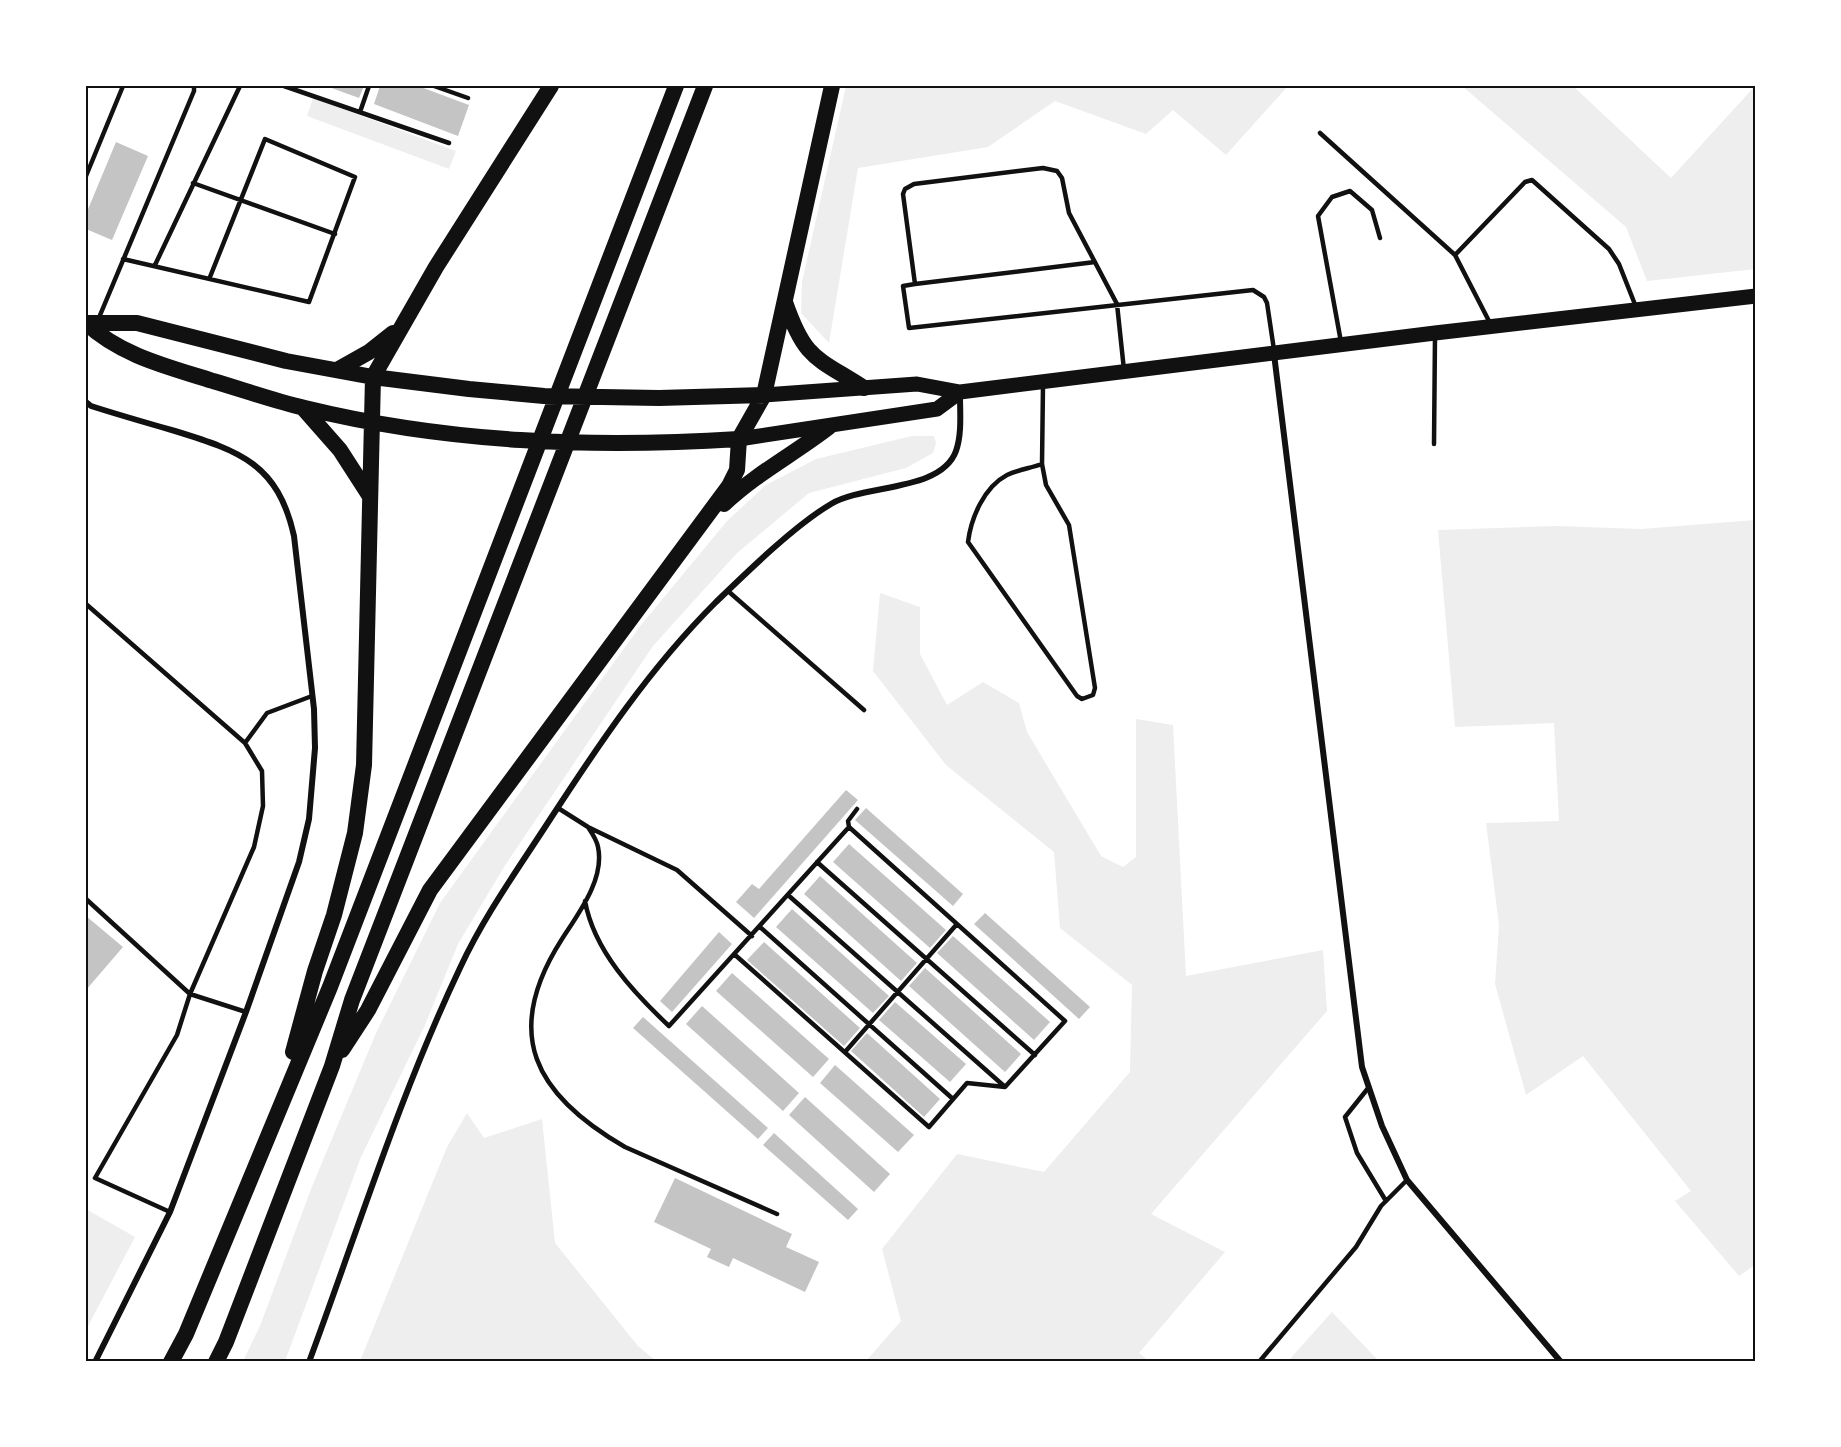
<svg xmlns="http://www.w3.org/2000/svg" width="1841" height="1447" viewBox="0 0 1841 1447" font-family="Overpass,sans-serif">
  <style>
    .green { fill: #eee }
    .building { fill: #c4c4c4 }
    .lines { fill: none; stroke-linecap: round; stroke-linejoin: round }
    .service { stroke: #111; stroke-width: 4.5 }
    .minor { stroke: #111; stroke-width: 6 }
    .primary { stroke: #111; stroke-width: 15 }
    .trunk { stroke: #111; stroke-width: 16 }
    .neatline { fill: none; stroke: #111; stroke-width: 2 }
  </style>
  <rect width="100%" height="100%" fill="#fff"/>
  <path class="green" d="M846,86h442l-62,69 -53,-45 -27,24 -91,-33 -67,46 -130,21 -29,175 -28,-30 1,-31z
    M1462,86h111l98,92 84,-92v183l-108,12 -21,-54z
    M313,98l143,53 -7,18 -142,-53z
    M912,436h22l2,7 -3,10 -27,15 -97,25 -73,61 -83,92 -149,221 -46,77 -33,81 -64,132 -76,204h-42l17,-35 51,-137 65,-156 64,-130 201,-278 86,-104 39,-36 50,-26z
    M1755,520l1,744 -17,12 -64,-75 16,-10 -108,-135 -57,39 -31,-111 4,-59 -13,-102 73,-2 -5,-98 -99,4 -17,-197 119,-4 84,3z
    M880,593l40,14v47l27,51 36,-23 36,21 8,29 74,124 22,11 13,-10v-138l37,6 13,251 137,-26 4,61 -176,203 74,38 -86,101 10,8h-283l35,-40 -19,-72 75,-95 87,18 86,-100 2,-87 -72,-57 -6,-76 -108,-87 -73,-94z
    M467,1113l17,25 58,-19 13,124 83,103 18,15h-296l87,-214z
    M86,1209l49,28 -49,93z
    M1332,1312l43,45 4,4h-91z"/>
  <path class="building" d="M326,86h38l-5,12z
    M380,86h38l51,19 -11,31 -84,-32z
    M116,142l32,14 -36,84 -26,-11v-15z
    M846,790l12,10 -104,118 -18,-16 16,-18 7,5z
    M866,808l97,86 -10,12 -98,-86z
    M849,844l97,86 -16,18 -97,-86z
    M820,876l97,87 -16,18 -97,-87z
    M792,909l97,87 -16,17 -97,-86z
    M985,913l105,94 -11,12 -105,-95z
    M86,916l37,31 -37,43z
    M719,932l13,12 -60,68 -12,-11z
    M953,936l97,86 -16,18 -97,-87z
    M764,942l96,86 -16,18 -97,-86z
    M925,968l96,86 -16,18 -96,-86z
    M732,973l97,86 -16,18 -97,-86z
    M895,1002l71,62 -16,18 -71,-62z
    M702,1006l97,87 -16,18 -97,-87z
    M643,1017l125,111 -10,11 -125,-111z
    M867,1033l73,66 -16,18 -73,-66z
    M835,1065l79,70 -16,17 -78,-69z
    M805,1097l85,77 -16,18 -85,-77z
    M774,1133l84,76 -10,11 -85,-75z
    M675,1178l117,56 -6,13 33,15 -14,30 -72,-34 -4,9 -22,-10 4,-8 -57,-27z"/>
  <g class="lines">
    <path class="service" d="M284,86l165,57
      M434,86l34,12
      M360,112l9,-26
      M1320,133l135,122
      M86,176l37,-90
      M193,183l142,51
      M123,259l186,43 46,-125 -90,-38 -55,138
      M1095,262l-180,22 -12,-90 2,-5 9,-5 129,-16 14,3 5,7 7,35 48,91 7,66
      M155,265l85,-179
      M915,284l-12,2 6,42 344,-38 11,7 3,6 7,47
      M98,320l96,-229v-5
      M1490,323l-35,-68 70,-73 7,-2 77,69 10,15 17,43
      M1341,342l-23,-126 14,-19 18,-6 22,19 8,28
      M1434,444l1,-109
      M1042,464c-11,4 -25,6 -35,11 -23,12 -36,43 -39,67l109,154 5,3 11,-4 2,-7 -26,-163 -23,-40 -4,-21 1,-79
      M728,591l136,119
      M86,604l159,139 22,-30 45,-17
      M558,808l30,19 89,43 75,66
      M588,827c4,6 9,13 10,20 7,32 -20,67 -36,92 -61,95 -27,156 63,208l152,67
      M817,862l218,193
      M788,895l216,191
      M86,899l104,95 56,18
      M585,901c9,50 49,92 84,125l180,-199 -1,-6 9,-12
      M760,927l193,172
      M734,954l195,173 38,-44 38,4 60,-66 -216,-194
      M845,1052l112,-128
      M1369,1087l-24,30 12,36 29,48
      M170,1212l-75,-34 82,-143 13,-41 64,-147 9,-41 -1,-35 -17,-28
      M1259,1362l97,-115 25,-41 26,-26"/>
    <path class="minor" d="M1274,354l88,713 20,59 25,54 154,182
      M86,402l5,4c28,9 56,17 84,25 65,20 103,33 119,105l20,173 1,39 -6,71 -10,43 -53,150 -76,200 -75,150
      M309,1362c49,-132 91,-268 151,-394 24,-52 58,-99 89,-147 50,-77 101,-153 166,-218 31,-30 80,-78 116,-99 33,-20 110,-12 125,-53 6,-17 4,-38 4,-55"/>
    <path class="primary" d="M764,395l153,-11 43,8 475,-59 321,-37
      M739,439l198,-30 23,-17"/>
    <path class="trunk" d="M785,302c20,58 31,55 79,86
      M86,323h51l149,38 87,16 96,12 75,7 115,2 105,-3
      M86,323c35,33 83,44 127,58 31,9 61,20 92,27 143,35 287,40 434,31
      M337,370l32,-18 24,-19
      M303,408l37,42 29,45
      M724,504c33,-31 70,-50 105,-77
      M342,1050l26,-40 62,-120 299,-404 8,-16 2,-31 25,-44 68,-309
      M293,1052l22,-81 19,-56 21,-82 9,-68 9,-388 63,-110 115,-181
      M171,1362l15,-28 144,-347 346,-901
      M216,1362l10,-20 106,-276 20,-66 353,-914"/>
  </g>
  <rect width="1841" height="1447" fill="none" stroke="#ffffff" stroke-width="174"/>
  <rect x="87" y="87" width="1667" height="1273" class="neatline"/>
</svg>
